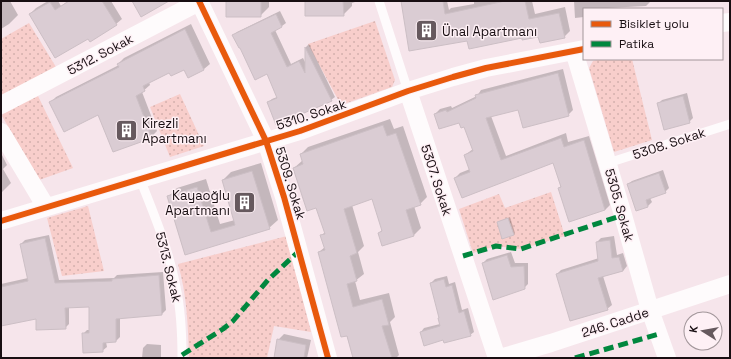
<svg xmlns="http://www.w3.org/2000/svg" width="731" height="359" viewBox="0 0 731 359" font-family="'Space Grotesk',sans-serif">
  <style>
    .grass { fill: url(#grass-dots) }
    .shadow { fill: #0003 }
    .building { fill: #daccd3; stroke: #ccbfc5 }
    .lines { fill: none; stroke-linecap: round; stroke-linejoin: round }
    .service { stroke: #fefbfc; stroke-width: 9 }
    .minor { stroke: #fefbfc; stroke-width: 18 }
    .quiet { stroke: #00873e; stroke-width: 5; stroke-dasharray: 10 5; stroke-linecap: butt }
    .cycleway-casing { stroke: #fef0f5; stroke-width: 8 }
    .cycleway { stroke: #e8590c; stroke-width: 6 }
    .labels { text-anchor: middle; stroke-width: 3; stroke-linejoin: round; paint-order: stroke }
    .poi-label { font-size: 13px; fill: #180e12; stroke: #fef0f5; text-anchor: start }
    .street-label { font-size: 13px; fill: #180e12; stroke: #fef0f5 }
  </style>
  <defs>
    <pattern id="grass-dots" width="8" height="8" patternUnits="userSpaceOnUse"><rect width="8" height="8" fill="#f8cecb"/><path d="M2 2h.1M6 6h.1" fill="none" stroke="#d4b0ad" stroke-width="1.8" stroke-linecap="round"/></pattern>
  </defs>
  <rect width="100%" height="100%" fill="#f6e5eb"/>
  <path class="grass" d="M375,21l20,59 -3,7 -51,18 -33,-61z
    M29,23l27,44 -55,29v-57z
    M602,59h30l20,81 -38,12 -25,-84 4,-7z
    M180,94l24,52 -34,11 -20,-50z
    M38,96l35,72 -34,12 -37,-64 2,-4z
    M551,192l14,44 -44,13 -25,-3 -23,7 -14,-44 40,-15 6,14z
    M88,206l16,65 -42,5 -15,-58z
    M287,236l24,96 -37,-6 -7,32h-78c-1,-32 -2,-63 -11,-94z"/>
  <path class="shadow" d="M1,1h9l8,14 -9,9 -8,5z
    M48,1h10l3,5 7,-5h43l11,18 -6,5 -86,-10 6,-6z
    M227,1h42v6l-9,9z
    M306,1h52l-6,2v3l-9,9z
    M402,1h45l2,9 2,-2 23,-4v-3h58l3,13 30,-7 5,24 -6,6 -25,-1 -71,4z
    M574,1h77l-5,5 -38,2v1h-24v8l-9,1z
    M280,11l6,12 -4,3 -7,4 16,34 12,-6 3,6v-17l3,-3 26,53 -4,3 -63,3 4,-4 5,-2 -9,-24 -34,-38 3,-3z
    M191,24l19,40 -6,5 -15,8 -5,-9 -14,4 -21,10 1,3 -8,7 15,39 -6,6 -52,-24 -49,-10 6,-6 63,-32 -1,-1 6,-6z
    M563,69l10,41 -5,5 -49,-7 -28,8 15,40 60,-23 2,9 21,-6 21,69 -5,5 -46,-22 2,-2 -7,-24 -99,16 5,-5 10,-4 -5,-14 8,-6 -9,-24 -4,-3 -25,-8 5,-5 11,-3 1,2 25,-12 4,-6z
    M687,93l6,25 -4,4 -31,-18 4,-4z
    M390,119l4,10 9,-3 24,71 -7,7 -6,2 7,22 -7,7 -35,-2 4,-4 -10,-31 -21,7 12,41 -6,6 6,22 -9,7 5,19 29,-7 6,24 -5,5 9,33 -3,3h-42l-35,-106 6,-5 -3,-12 3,-3 -8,-26 -23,-38 9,-8 -2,-6 7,-7z
    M1,153l6,12 -4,4 8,14 -10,10z
    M261,163l17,57 -9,8 -84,26 -17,-57 9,-9 29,-9 14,45 15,-4 -12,-40 8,-8z
    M663,170l6,18 -4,4 -15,6 2,4 -4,4 -20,-22 4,-3z
    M510,217l5,16 -2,1 -15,-12z
    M49,235l10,45 55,-2 3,-3 46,-3 3,38 -4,4 -42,4v19l-4,4 -10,1 1,5 -5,4 -19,-17 4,-4h3v-24l-21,1v17l-4,4 -28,-10 -36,7v-41l27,-6 -7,-34 4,-4z
    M614,236l3,19 6,-2 4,13 -4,5 -20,5 9,29 -5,4 -50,-35 4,-4 38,-12 -2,-16 4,-4z
    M511,252l4,11h13v21l-4,4 -41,-25 4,-4z
    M447,276l2,8 6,-2 7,28 6,-2 6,24 -4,3 -26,4 -23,-7 3,-4 16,-4v-7l-9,-34 4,-4z
    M284,334l27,6 -4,18h-32l3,-18z
    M147,344l14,1v13h-19l1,-10z"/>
  <path class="building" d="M69,1h33l15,24 -27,17 -2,-3 -33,19 -26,-44 21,-12 5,8z
    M132,1h37l-28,16z
    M226,1h35v16h-35z
    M305,1h38l1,15h-39z
    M401,1h42l2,13 60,-13h20l4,18 30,-6 6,25 -25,5 -2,-6 -16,3v-2l-53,11 -2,-8 -58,10z
    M276,14l6,13 -11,6 16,34 12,-6 6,12v-26l27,54 -56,24 -9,-23 10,-4 -10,-24 -12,6 -15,-32h-1l-7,-13z
    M185,29l19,41 -16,8 -4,-8 -13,6 -2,-3 -26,13 2,5 -9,5 16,42 -39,14 -15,-37 -34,17 -15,-30 70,-35 -2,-3z
    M558,73l11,43 -46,12 -5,-18 -32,8 15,42 60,-22 3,9 20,-7 21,70 -36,12 -11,-34 3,-1 -8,-24 -91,35 -8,-20 16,-6 -6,-17 9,-4 -9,-24 -3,1 -2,-5 -20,6 -5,-15 12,-4 1,2 29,-14 -1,-3z
    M683,96l7,27 -26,7 -7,-27z
    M383,125l4,11 9,-3 25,72 -15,5 8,26 -32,10 -4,-13 4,-2 -10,-32 -28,10 13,44 -7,3 7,25 -10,3 6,23 29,-8 7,26 -7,1 10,32h-39l-6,-22 -6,1 -23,-85 7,-2 -5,-15 5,-1 -9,-26 -9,3 -14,-43 10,-4 -3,-10z
    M252,171l18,58 -85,26 -18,-59 30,-9 14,45 24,-7 -13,-45z
    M659,173l7,20 -20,7 2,7 -12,4 -9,-27z
    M508,218l6,17 -12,4 -5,-17z
    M45,238l10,45 57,-2v-2l47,-4 3,40 -46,4v23l-13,1v9l-20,1 -1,-20h7v-26l-24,1 1,21 -30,1v-11l-35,7v-39l27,-6 -8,-37z
    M610,240l2,18 7,-1 4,14 -25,7 10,32 -38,11 -14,-47 42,-13 -2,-19z
    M507,255l4,12 13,-1 1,23 -32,11 -11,-37z
    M444,279l2,8 6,-2 7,28 5,-2 7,25 -27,7 -1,-3 -19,6 -4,-14 20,-6 -2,-8h1l-9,-35z
    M277,339l29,6 -2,13h-30z"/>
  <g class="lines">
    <path class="service" d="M379,1l29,90
      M608,163l122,-39
      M140,179c14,35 29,71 36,108 5,23 6,48 6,71"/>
    <path class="minor" d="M199,1l67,140 18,56 44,161
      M722,23l8,-1
      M574,51l49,164 27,95 17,48
      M408,91l89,267
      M1,105l198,-103
      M1,132l45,75
      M1,221l299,-90 108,-40 45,-14 33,-9 98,-19
      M500,358l51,-15 179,-59"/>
    <path class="quiet" d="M463,256l33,-10 25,3 102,-34
      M182,355l41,-26 10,-8 35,-41 31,-29
      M575,358l84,-24"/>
    <defs>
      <path id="cycleway" d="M199,1l67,140 18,56 44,161
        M1,221l299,-90 108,-40 45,-14 33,-9 98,-19"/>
    </defs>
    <use href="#cycleway" class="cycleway-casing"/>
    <use href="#cycleway" class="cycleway"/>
  </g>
  <defs>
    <symbol id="building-square" viewBox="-11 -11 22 22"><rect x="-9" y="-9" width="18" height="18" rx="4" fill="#66595e" stroke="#fef0f5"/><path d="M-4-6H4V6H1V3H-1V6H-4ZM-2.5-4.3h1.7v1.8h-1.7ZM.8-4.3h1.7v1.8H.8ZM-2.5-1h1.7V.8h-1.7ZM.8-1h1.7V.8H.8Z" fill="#fff"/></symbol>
  </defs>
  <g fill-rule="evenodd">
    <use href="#building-square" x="414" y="18" width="25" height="25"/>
    <use href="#building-square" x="114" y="118" width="25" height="25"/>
    <use href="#building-square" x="232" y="190" width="25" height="25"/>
  </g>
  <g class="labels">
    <g class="poi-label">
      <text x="442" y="36">Ünal Apartmanı</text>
      <text x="142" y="128">Kirezli<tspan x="142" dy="15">Apartmanı</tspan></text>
      <text x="230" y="200" text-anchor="end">Kayaoğlu<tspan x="230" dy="15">Apartmanı</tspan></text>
    </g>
    <g class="street-label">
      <text transform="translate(100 54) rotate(-28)" y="5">5312. Sokak</text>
      <text transform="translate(311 114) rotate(-18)" y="5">5310. Sokak</text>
      <text transform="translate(669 143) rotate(-18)" y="5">5308. Sokak</text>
      <text transform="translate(437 180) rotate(72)" y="5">5307. Sokak</text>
      <text transform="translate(291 183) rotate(73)" y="5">5309. Sokak</text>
      <text transform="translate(620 205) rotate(74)" y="5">5305. Sokak</text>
      <text transform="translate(169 267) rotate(76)" y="5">5313. Sokak</text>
      <text transform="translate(615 322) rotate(-18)" y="5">246. Cadde</text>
    </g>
  </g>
  <rect width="731" height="359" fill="none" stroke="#180e12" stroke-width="4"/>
  <rect x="583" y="8" width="140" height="52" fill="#fef0f5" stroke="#a2969a"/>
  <rect x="591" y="21" width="20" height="6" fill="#e8590c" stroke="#a2969a"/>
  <text x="619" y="28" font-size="12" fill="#180e12">Bisiklet yolu</text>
  <rect x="591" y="41" width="20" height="6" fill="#00873e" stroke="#a2969a"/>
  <text x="619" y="48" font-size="12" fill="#180e12">Patika</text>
  <g transform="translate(703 331) rotate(281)"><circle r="19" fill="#fef0f5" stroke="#a2969a"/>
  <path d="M0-3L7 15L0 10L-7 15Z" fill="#66595e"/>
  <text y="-6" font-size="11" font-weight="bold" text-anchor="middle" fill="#180e12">K</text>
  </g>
</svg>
